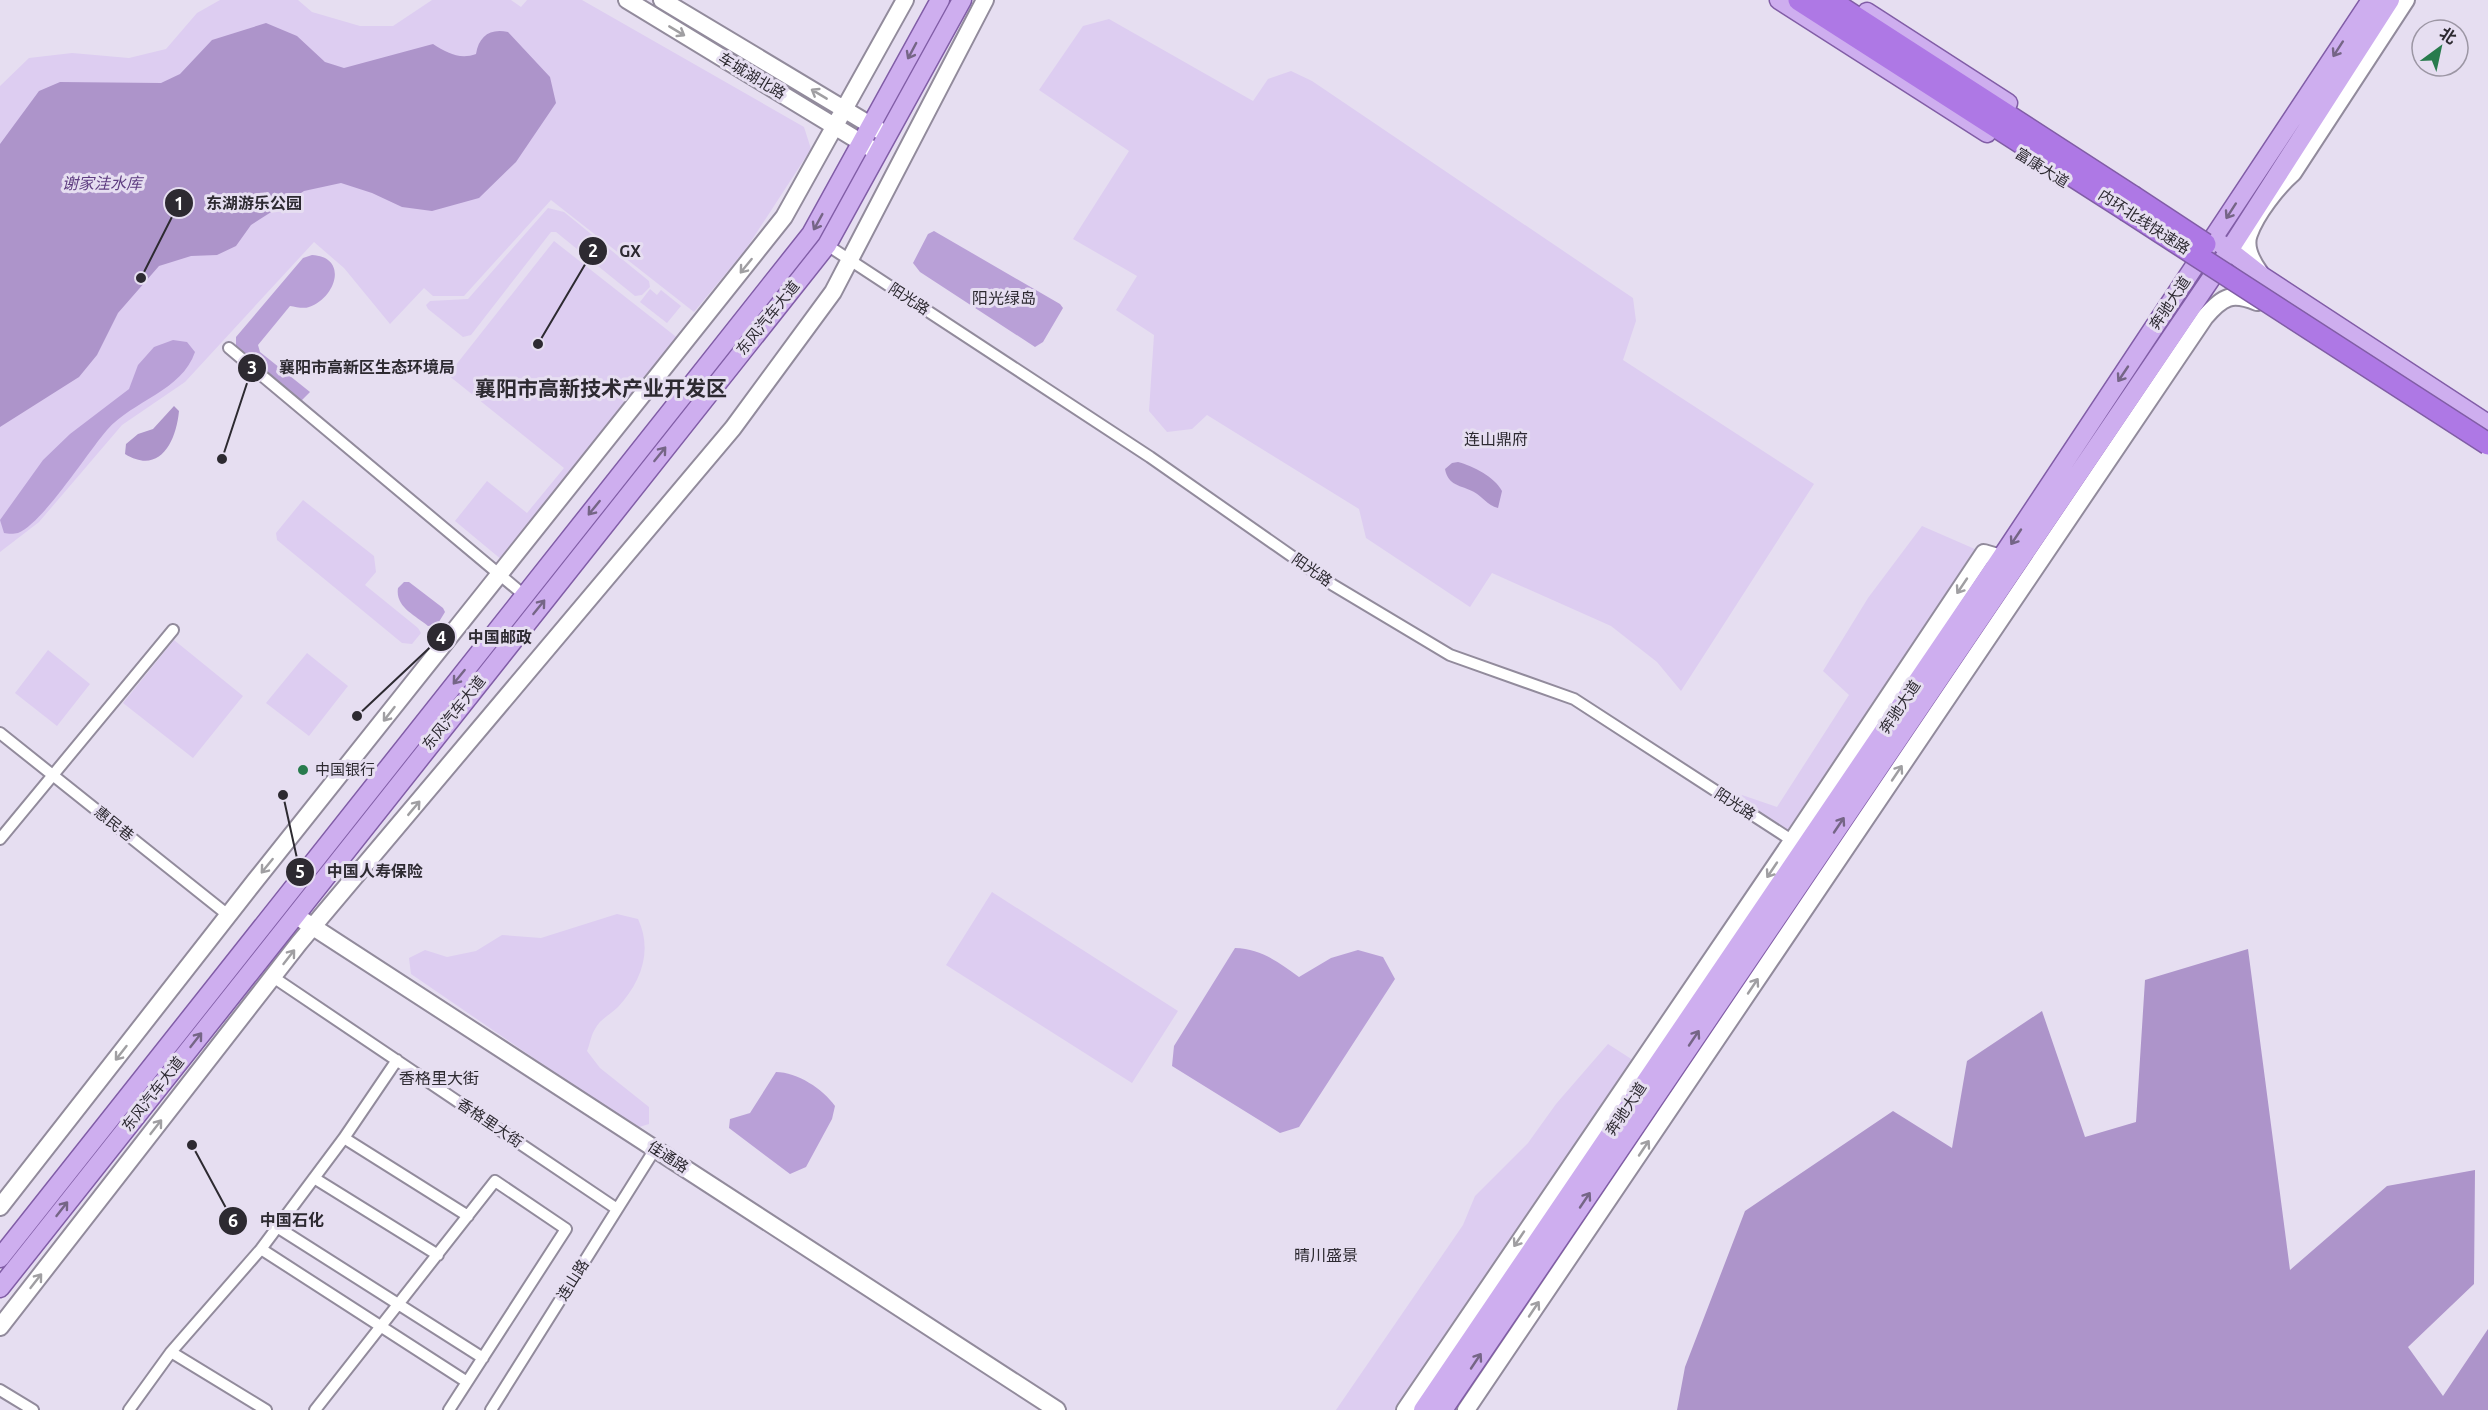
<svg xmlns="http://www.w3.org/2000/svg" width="2488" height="1410" viewBox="0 0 2488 1410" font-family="Ubuntu,'Noto Sans SC',sans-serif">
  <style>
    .green { fill: #ddcdf1 }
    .forest { fill: #b9a0d7 }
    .water { fill: #ad94ca }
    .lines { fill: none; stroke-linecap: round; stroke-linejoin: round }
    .street-casing { stroke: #928b9c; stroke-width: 14 }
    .secondary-casing { stroke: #928b9c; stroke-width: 20 }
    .primary-casing { stroke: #815da6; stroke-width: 21 }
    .highway-casing { stroke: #815da6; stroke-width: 24 }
    .street { stroke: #fff; stroke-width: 10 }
    .secondary { stroke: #fff; stroke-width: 16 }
    .primary { stroke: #ceaeef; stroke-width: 18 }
    .highway { stroke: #ae78e5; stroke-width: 21 }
    .highway-bridge-casing { stroke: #815da6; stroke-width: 24; stroke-linecap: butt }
    .highway-bridge { stroke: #ae78e5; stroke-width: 21 }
    .oneway { stroke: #a09fa2 }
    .oneway2 { stroke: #756586 }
    .poi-dot { fill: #287b4d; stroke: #e6def1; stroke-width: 2 }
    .labels { text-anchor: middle; stroke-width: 6; stroke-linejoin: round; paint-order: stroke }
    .street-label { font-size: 15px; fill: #2d2a31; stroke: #e6def1 }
    .poi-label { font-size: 15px; fill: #2d2a31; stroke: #e6def1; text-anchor: start }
    .water-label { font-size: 16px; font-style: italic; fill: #5f3d81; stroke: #e6def1 }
    .neighbourhood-label { font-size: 16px; fill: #2d2a31; stroke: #e6def1 }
    .district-label { font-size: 21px; font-weight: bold; fill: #2d2a31; stroke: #e6def1 }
    .leader { fill: none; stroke: #2d2a31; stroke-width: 2 }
    .callout-dot { fill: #2d2a31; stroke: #e6def1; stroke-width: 2 }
    .mark-label { font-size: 18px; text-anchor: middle; font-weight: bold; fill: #fff }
    .callout-label { font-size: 16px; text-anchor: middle; font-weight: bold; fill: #2d2a31; stroke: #e6def1; stroke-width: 6; stroke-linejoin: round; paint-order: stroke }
  </style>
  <rect width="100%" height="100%" fill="#e6def1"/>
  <path class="green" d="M220,0h78l14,12 48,14h33l39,-26h79l10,7 6,-7h55l222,127 7,22 -65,100 -52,63 -143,-112 -87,96h-31l-9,-8 -34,36 -46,-56 -30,-26 -129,140 -63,43 -83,97 -39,30v-466l29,-28 43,-5 57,5 37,-9 31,-36z
    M1109,19l144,82 15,-22 23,-8 21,10 321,217 3,23 -13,39 191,124 -133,207 -24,-29 -46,-36 -119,-53 -22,34 -104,-69 -7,-29 -152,-94 -15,14 -25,3 -18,-21 5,-76 -38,-25 21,-34 -64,-37 56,-88 -90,-61 44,-64z
    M548,208l16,4 85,69 1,6 -8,8 -7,1 -79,-64h-5l-80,103 -8,2 -35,-28 -2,-4 4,-4 38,-2z
    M554,241l130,102 -176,222 -53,-44 32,-40 40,32 37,-45 -116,-93z
    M650,289l7,6 4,-5 20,16 -14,17 -27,-21z
    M303,500l71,56 2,16 -11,13 53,43 3,5 -9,11 -10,-1 -125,-103 -1,-7z
    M1922,526l62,27 -192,288 -57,-36 7,-10 35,12 72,-112 -26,-24 45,-73z
    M174,640l69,56 -50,62 -70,-55z
    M48,650l42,34 -33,42 -42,-33z
    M307,653l41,33 -39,50 -43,-33z
    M992,892l186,119 -46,72 -186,-118z
    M617,914l21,5c15,32 3,63 -20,88 -7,7 -19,13 -23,22 -4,6 -5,15 -8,22l13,17 49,39v17l-13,4 -225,-154 -2,-16 16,-8 22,7 29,-6 26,-16 39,3z
    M1608,1044l31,20 -233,346h-70l127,-185 12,-29 53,-53 28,-39z"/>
  <path class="forest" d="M934,231l126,73 3,4 -20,34 -8,5 -115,-75 -7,-9 15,-29z
    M312,255c37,2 24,43 -3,52 -5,2 -13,0 -19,-1l-32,39 2,7 50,40 -10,10 -64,-52v-13l67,-79z
    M173,340l14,2 8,10c-13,39 -63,49 -88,78 -20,23 -64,93 -89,103 -4,1 -10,1 -14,0l-4,-13 43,-60 27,-26 59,-45 9,-24 16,-18z
    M404,582h5l34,26 2,4 -8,13 -9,1c-13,-11 -33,-19 -30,-38z
    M1235,948c26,1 44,14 64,29l32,-19 27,-8 25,7 12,22 -96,148 -19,6 -108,-67 2,-20z
    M776,1072c21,0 47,17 59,34l-3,13 -26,48 -16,7 -61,-46 1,-9 20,-6z"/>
  <path class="water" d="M266,23l31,13 28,26 19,6 89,-24c14,9 27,16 43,10 3,-18 14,-26 32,-22l42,45 6,26 -40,59 -37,36 -47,13 -30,-4 -30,-14 -31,-10 -37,8 -53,34 -15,21 -19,9 -26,1 -32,10 -41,47 -21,42 -18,22 -79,50v-283l39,-53 21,-9 101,1 19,-9 32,-34z
    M174,406l5,5c-3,32 -20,64 -54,43l1,-10 12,-10 15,-5z
    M1458,462c15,4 37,15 44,29l-4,17c-11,-3 -15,-11 -24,-16 -13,-7 -26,-6 -29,-23l7,-6z
    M2248,949l42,321 97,-84 88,-16 -1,114 -66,63 35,49 45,-67v81h-811l8,-43 60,-156 148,-100 59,37 15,-87 75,-50 43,126 51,-15 9,-142z"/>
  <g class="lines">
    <defs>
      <path id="street" d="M827,245l323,212 183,128 117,70 124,44 222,144
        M229,348l295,247
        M0,733l228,182
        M0,839l173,-209
        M273,977l344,232
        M344,1138l124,78
        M314,1178l124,77
        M277,1227l206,131
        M261,1249l206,133
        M171,1352l95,58
        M0,1390l33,20
        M129,1410l42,-58 90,-103 83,-111 53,-78
        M315,1410l180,-229 71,48 -117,181
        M491,1410l164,-261"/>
      <path id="secondary" d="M627,0l245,149
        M662,0l225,135
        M2260,273c-8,-11 -16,-26 -11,-39 7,-20 28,-47 44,-61l113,-173
        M304,921l753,489
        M0,1207l255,-326 529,-664 121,-217
        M0,1327l299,-384 434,-515 100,-136 152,-292
        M1405,1410l387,-569 192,-288 17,5
        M1466,1410l739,-1093c18,-21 27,-25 52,-15"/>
      <path id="primary" d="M1779,0l208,133
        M1867,12l141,91
        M2221,244l41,32 226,148
        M0,1258l811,-1024 129,-234
        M0,1288l827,-1043 135,-245
        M1423,1410l578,-852 370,-558
        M1443,1410l769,-1133 178,-277"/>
      <path id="highway" d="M1799,0l327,210
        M1829,0l303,196"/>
    </defs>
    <use href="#street" class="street-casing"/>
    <use href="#secondary" class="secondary-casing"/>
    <use href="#primary" class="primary-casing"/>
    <use href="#highway" class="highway-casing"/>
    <use href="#street" class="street"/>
    <use href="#secondary" class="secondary"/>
    <use href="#primary" class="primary"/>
    <use href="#highway" class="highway"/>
    <defs>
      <path id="highway-bridge" d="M2132,196l73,48
        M2126,210l362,234"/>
    </defs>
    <use href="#highway-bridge" class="highway-bridge-casing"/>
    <use href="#highway-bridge" class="highway-bridge"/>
  </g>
  <defs><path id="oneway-shaft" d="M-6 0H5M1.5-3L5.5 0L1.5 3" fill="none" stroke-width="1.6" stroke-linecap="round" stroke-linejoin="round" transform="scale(1.5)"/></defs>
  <g class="oneway">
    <use href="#oneway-shaft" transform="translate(677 31) rotate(31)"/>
    <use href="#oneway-shaft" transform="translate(819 94) rotate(-149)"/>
    <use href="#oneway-shaft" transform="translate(746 266) rotate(129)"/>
    <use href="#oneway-shaft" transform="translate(1962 586) rotate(124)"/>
    <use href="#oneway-shaft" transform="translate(389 714) rotate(128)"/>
    <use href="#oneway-shaft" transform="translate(1897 773) rotate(-56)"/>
    <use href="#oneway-shaft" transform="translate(414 808) rotate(-50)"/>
    <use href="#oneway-shaft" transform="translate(267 866) rotate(129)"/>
    <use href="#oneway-shaft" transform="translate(1772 870) rotate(124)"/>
    <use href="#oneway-shaft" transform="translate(289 957) rotate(-52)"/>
    <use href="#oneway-shaft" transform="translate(1753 986) rotate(-56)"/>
    <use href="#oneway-shaft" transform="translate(121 1053) rotate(128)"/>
    <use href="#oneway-shaft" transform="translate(156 1127) rotate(-52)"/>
    <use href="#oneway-shaft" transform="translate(1644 1148) rotate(-56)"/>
    <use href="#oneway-shaft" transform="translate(1519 1239) rotate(124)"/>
    <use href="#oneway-shaft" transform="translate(36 1281) rotate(-52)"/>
    <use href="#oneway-shaft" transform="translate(1534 1309) rotate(-56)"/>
  </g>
  <g class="oneway2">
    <use href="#oneway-shaft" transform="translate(2338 49) rotate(123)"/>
    <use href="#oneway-shaft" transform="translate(912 51) rotate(118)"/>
    <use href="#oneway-shaft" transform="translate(2231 211) rotate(123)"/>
    <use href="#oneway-shaft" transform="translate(818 222) rotate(119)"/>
    <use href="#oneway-shaft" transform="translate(2123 374) rotate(124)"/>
    <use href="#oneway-shaft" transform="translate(660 454) rotate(-51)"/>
    <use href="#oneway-shaft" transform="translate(594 508) rotate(129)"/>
    <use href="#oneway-shaft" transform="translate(2016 537) rotate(124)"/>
    <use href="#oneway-shaft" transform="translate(539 607) rotate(-51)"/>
    <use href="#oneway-shaft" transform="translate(459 677) rotate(129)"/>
    <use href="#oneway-shaft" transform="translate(1839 825) rotate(-56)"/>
    <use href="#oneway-shaft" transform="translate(1694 1038) rotate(-56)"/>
    <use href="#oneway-shaft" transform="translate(196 1040) rotate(-52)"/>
    <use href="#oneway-shaft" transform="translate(1585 1200) rotate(-56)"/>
    <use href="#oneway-shaft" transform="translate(62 1209) rotate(-52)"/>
    <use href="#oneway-shaft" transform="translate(1476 1361) rotate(-56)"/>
  </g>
  <circle class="poi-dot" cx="303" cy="770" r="6"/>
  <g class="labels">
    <g class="street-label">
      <text transform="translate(752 76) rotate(31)" y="5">车城湖北路</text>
      <text transform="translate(2042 168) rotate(32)" y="5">富康大道</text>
      <text transform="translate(2144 222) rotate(33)" y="5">内环北线快速路</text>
      <text transform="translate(909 299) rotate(33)" y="5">阳光路</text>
      <text transform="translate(2170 303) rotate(-56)" y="5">奔驰大道</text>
      <text transform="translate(768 318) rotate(-51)" y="5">东风汽车大道</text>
      <text transform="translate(1312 570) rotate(35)" y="5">阳光路</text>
      <text transform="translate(1900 707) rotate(-56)" y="5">奔驰大道</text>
      <text transform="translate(454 713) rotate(-51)" y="5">东风汽车大道</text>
      <text transform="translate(1735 804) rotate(33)" y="5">阳光路</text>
      <text transform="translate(114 824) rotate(39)" y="5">惠民巷</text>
      <text transform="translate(153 1094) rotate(-52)" y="5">东风汽车大道</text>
      <text transform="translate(1626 1109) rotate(-56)" y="5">奔驰大道</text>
      <text transform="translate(490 1123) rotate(34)" y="5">香格里大街</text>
      <text transform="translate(668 1157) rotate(33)" y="5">佳通路</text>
      <text transform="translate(573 1280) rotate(-58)" y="5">连山路</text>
    </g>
    <g class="poi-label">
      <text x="315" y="775">中国银行</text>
    </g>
    <g class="water-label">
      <text x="102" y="189">谢家洼水库</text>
    </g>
    <g class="neighbourhood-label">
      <text x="1004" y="304">阳光绿岛</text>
      <text x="1496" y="445">连山鼎府</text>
      <text x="439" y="1084">香格里大街</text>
      <text x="1326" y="1261">晴川盛景</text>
    </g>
    <g class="district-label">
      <text x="601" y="396">襄阳市高新技术产业开发区</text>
    </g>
  </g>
  <path class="leader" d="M141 278L179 203M538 344L593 251M222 459L252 368M357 716L441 637M283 795L300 872M192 1145L233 1221"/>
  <g class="callout-dot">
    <circle cx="141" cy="278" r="6"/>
    <circle cx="538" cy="344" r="6"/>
    <circle cx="222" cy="459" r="6"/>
    <circle cx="357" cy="716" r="6"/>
    <circle cx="283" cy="795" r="6"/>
    <circle cx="192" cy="1145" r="6"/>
    <circle cx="179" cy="203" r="15"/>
    <circle cx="593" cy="251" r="15"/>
    <circle cx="252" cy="368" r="15"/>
    <circle cx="441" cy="637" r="15"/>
    <circle cx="300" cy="872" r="15"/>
    <circle cx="233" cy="1221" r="15"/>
  </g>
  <g class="mark-label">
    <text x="179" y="210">1</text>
    <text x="593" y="257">2</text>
    <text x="252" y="374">3</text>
    <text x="441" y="644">4</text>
    <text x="300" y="878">5</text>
    <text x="233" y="1227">6</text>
  </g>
  <g class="callout-label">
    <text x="254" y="209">东湖游乐公园</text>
    <text x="630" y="257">GX</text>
    <text x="367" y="373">襄阳市高新区生态环境局</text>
    <text x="500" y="643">中国邮政</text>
    <text x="375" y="877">中国人寿保险</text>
    <text x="292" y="1226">中国石化</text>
  </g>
  <g transform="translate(2440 48) rotate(33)"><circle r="28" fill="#e6def1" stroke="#9c96a4" stroke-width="1.5"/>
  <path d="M0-4.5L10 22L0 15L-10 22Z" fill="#287b4d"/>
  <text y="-9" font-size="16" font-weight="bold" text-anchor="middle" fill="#2d2a31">北</text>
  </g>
</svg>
